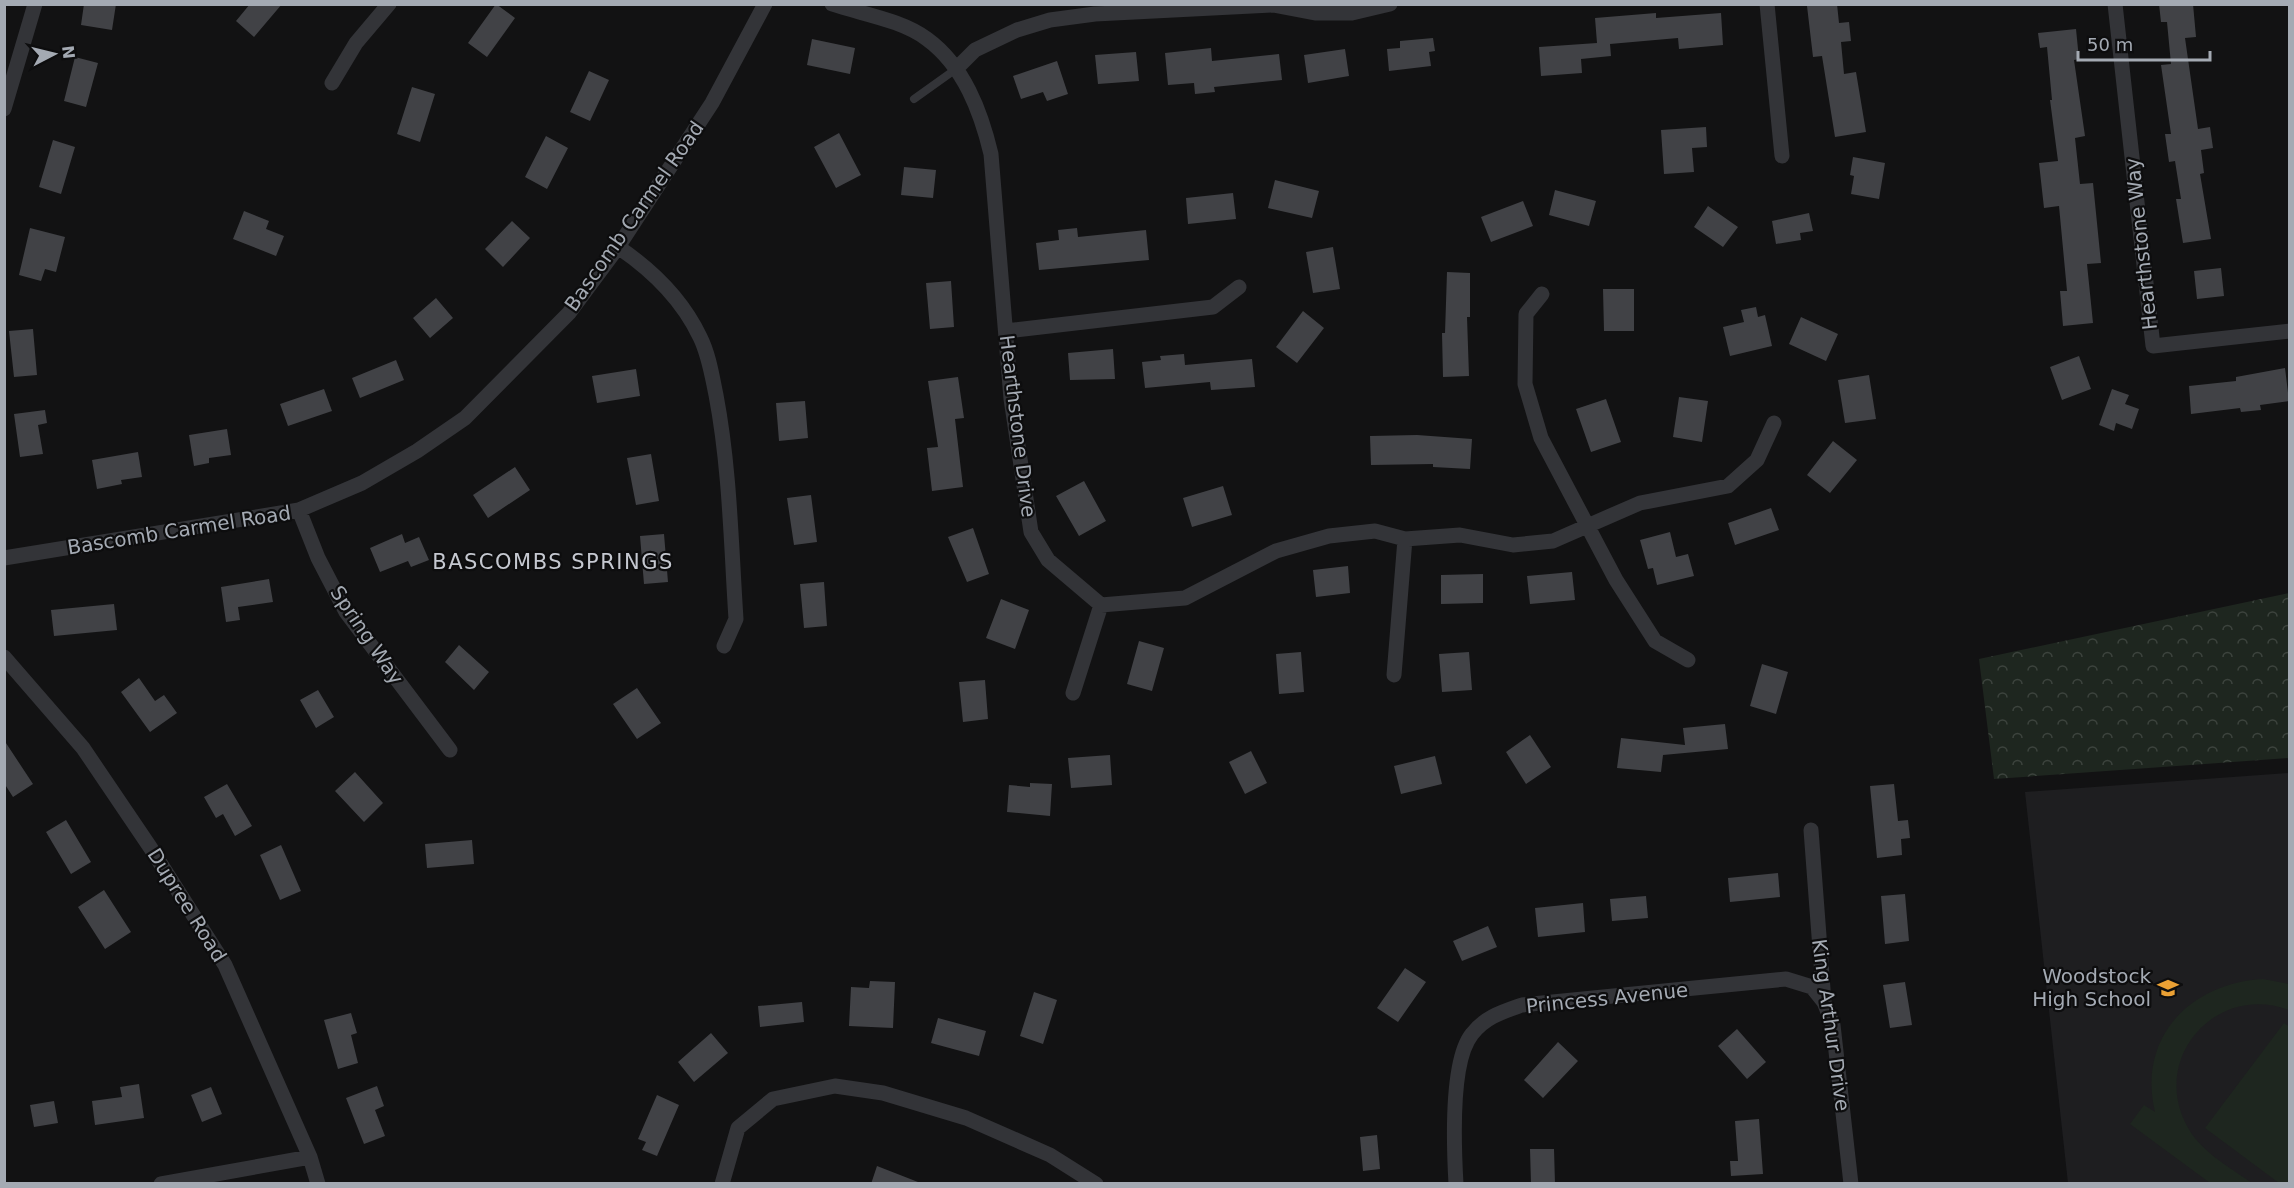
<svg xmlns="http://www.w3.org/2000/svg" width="2294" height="1188" viewBox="0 0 2294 1188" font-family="'DejaVu Sans',sans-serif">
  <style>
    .built { fill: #1e1e20 }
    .green { fill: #1e261f }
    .forest { fill: url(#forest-crowns) }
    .building { fill: #414246 }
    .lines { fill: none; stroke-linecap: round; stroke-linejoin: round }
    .service { stroke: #333438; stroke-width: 8 }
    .minor { stroke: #333438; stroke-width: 15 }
    .labels { text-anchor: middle; stroke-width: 4.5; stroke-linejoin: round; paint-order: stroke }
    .street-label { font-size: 20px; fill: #a4aab3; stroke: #0d0d0e }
    .poi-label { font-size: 20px; fill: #a4aab3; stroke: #0d0d0e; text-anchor: end }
    .neighbourhood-label { font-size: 21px; letter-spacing: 1.5px; fill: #c5c8d0; stroke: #0d0d0e }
  </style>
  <defs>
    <pattern id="forest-crowns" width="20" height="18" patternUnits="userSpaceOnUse" patternTransform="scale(1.5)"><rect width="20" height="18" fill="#1e261f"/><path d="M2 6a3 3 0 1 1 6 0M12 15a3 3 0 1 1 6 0" fill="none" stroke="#3c433d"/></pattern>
  </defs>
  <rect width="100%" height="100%" fill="#121213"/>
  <path class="built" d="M2289,773v410h-221l-43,-391z"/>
  <path class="green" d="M2263,979l26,5v26c-72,-27 -139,47 -102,116 13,25 42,41 65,57h-42l-80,-59 14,-19 11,7c-18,-75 36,-129 108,-133z
    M2284,1023l6,4 -1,157 -10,-1 -74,-55z"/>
  <path class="forest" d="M2289,593v165l-295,21 -15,-120z"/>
  <path class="building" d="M84,4h32l-4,26 -31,-5z
    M250,4h32l-28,33 -18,-16z
    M496,4l19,14 -28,39 -19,-14z
    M1837,4l2,19 10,-1 2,19 -10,1 3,32 12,-2 10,60 -31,5 -13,-81 -9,1 -6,-51z
    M2159,4h34l3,33 -11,1 13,91 12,-2 3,21 -12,2 3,23 -4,1 11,65 -28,4 -7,-44h5l-6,-38 -6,1 -4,-28h6l-10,-69 10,-1 -4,-42h-6z
    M1656,13v5l65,-5 2,32 -44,4 -1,-11 -68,6 1,12 -30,3 1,14 -41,3 -2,-29 58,-4 -2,-25z
    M2076,29l3,30 -5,1 11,76 -10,2 5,46 13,-1 8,80 -14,1 6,59 -30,3 -3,-35h7l-8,-85 -15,2 -5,-45 19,-2 -8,-61h2l-5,-53 -7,1 -2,-15z
    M1433,38l2,13 -6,1 2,14 -42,5 -2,-22 13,-1v-7z
    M812,39l43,9 -5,26 -43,-9z
    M1211,48l1,13 67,-7 3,26 -68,7 1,5 -20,2 -1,-11 -26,2 -3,-32z
    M1345,49l4,27 -41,7 -4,-28z
    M1136,52l3,29 -41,3 -3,-29z
    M75,57l23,6 -12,44 -22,-6z
    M1057,61l11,33 -21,7 -4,-9 -22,7 -8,-23z
    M589,71l20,9 -19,41 -20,-9z
    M412,87l23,7 -15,48 -23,-8z
    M1706,127l1,20 -15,1 2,24 -30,2 -3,-44z
    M839,133l22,42 -25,13 -22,-41z
    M546,136l22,12 -21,41 -22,-12z
    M53,140l22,7 -14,47 -22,-7z
    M1853,157l32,6 -6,36 -28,-5 3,-18 -4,-1z
    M904,167l32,3 -3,28 -32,-3z
    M1275,180l44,11 -7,27 -44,-10z
    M1555,190l41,11 -7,25 -40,-11z
    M1233,193l3,26 -48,5 -2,-26z
    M1523,201l10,25 -42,16 -10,-25z
    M1708,206l30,21 -15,20 -29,-20z
    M244,211l25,10 -3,8 18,7 -8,20 -43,-17z
    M1809,213l4,18 -13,2 1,7 -25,4 -4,-23z
    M512,221l18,17 -27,29 -18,-18z
    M30,228l35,9 -9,35 -11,-3 -4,12 -22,-6z
    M1077,228l1,9 68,-7 3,30 -110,10 -3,-27 23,-3 -1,-10z
    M1333,247l7,42 -27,4 -7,-41z
    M2221,268l3,28 -27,3 -3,-28z
    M1447,272l23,1v44h-3l2,59 -26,1 -1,-44h3z
    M951,281l3,46 -24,2 -4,-46z
    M1603,289h31v42h-30z
    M436,298l17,20 -23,20 -17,-20z
    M1756,307l2,10 7,-2 7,31 -42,10 -7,-29 21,-5 -3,-12z
    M1303,311l21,17 -27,35 -21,-16z
    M1801,317l37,17 -12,27 -37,-17z
    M33,329l4,46 -23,2 -5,-46z
    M1113,349l2,30 -45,1 -2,-27z
    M1184,354l1,11 67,-6 3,28 -44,3 -1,-8 -65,6 -3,-26 19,-2 -1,-4z
    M2079,356l12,33 -29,11 -12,-33z
    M396,360l8,20 -44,18 -8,-20z
    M2285,368l4,33 -29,4 1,5 -20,2 -1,-4 -49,6 -2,-28 47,-5v-4z
    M636,369l4,27 -43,7 -5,-27z
    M1869,375l7,44 -31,4 -7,-43z
    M958,377l6,41 -9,1 8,68 -31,4 -5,-43 11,-1 -10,-66z
    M324,389l8,22 -44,15 -8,-22z
    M2112,389l17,6 -4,9 14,5 -7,20 -16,-6 -2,8 -15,-6z
    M1679,397l29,4 -6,41 -29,-5z
    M1606,399l15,43 -30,10 -15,-43z
    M805,401l3,37 -29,3 -3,-38z
    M45,410l2,13 -9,2 5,29 -23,3 -6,-43z
    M227,429l4,26 -22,3v5l-15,3 -5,-31z
    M1417,435l55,4 -2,30 -37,-2v-3l-62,1 -1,-29z
    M1833,441l24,19 -27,33 -23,-18z
    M138,452l4,25 -21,3 1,4 -25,5 -5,-29z
    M651,454l8,47 -23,4 -9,-47z
    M515,467l15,23 -42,28 -15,-23z
    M1084,481l22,40 -27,15 -23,-40z
    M1223,486l9,29 -40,12 -9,-29z
    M811,495l6,47 -23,3 -7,-47z
    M1771,508l8,22 -44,15 -7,-22z
    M973,528l16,46 -22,8 -19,-45z
    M1670,532l6,25 12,-3 6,22 -37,9 -4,-17 -5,1 -8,-29z
    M402,534l3,9 14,-6 10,23 -18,7 -3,-6 -28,11 -10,-24z
    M664,534l4,48 -24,2 -4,-48z
    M1348,566l2,27 -34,4 -3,-27z
    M1572,572l3,28 -45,4 -3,-28z
    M1483,574v29l-42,1v-29z
    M269,579l4,23 -35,5 2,13 -14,2 -5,-35z
    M824,582l3,44 -23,2 -4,-44z
    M1001,599l28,11 -14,39 -29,-11z
    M114,604l3,26 -63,6 -3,-26z
    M1139,641l25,7 -12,43 -25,-7z
    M459,645l30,27 -15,18 -29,-28z
    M1301,652l3,40 -25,2 -3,-40z
    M1469,652l3,38 -30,2 -3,-38z
    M1762,664l26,8 -12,42 -26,-8z
    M139,678l16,23 9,-6 13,18 -27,19 -29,-40z
    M985,680l3,39 -25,3 -4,-40z
    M637,688l24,35 -24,16 -24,-35z
    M318,690l16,27 -18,11 -16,-28z
    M1725,724l3,25 -65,6 -2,17 -44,-4 4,-30 64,7 -2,-17z
    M1530,735l21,32 -25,17 -20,-32z
    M4,740l29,44 -20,13 -9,-14z
    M1251,751l16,32 -22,11 -16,-32z
    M1110,755l2,30 -41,3 -3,-30z
    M1435,756l7,28 -41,10 -7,-28z
    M355,772l28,31 -19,19 -29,-31z
    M1030,783l22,1 -2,32 -43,-4 2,-27 21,2z
    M227,784l25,42 -17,10 -12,-22 -7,4 -12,-21z
    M1894,784l4,37 10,-1 2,18 -9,1 1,16 -25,3 -7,-72z
    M66,820l25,42 -20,12 -25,-42z
    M472,840l2,24 -47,4 -2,-24z
    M281,845l20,46 -21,9 -20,-45z
    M1778,873l2,24 -50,5 -2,-24z
    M104,890l27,42 -26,17 -27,-42z
    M1905,894l4,47 -24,3 -4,-48z
    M1646,896l2,22 -36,3 -2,-22z
    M1583,903l2,29 -47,5 -3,-29z
    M1488,926l9,21 -35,14 -9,-20z
    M1405,968l21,14 -28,40 -21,-14z
    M870,981l25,1 -2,46 -44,-2 2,-39 18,1z
    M1905,982l7,43 -22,3 -7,-43z
    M1034,992l23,8 -14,44 -23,-8z
    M802,1002l2,20 -44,5 -2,-21z
    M351,1013l6,20 -6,2 7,28 -20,6 -14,-49z
    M938,1018l48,13 -7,25 -48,-13z
    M1737,1029l29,33 -19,17 -29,-33z
    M711,1033l17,20 -34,29 -16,-20z
    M1558,1042l20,19 -35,37 -19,-18z
    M139,1084l5,34 -49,7 -3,-24 30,-4 -2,-10z
    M377,1086l7,20 -9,4 10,26 -21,8 -18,-46z
    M211,1087l11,27 -20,8 -11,-27z
    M657,1095l22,10 -22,51 -15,-6 4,-8 -8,-3z
    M54,1101l4,22 -24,4 -4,-22z
    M1759,1119l4,55 -32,2 -1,-15h8l-3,-40z
    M1377,1135l3,34 -17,2 -3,-34z
    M1530,1149h24l1,35h-24z
    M877,1166l41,16v2h-47z"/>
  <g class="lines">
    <path class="service" d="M914,99l42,-30"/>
    <path class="minor" d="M832,4c30,10 70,16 95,35 37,27 54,73 64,115l20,245 20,133 17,28 53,45 84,-7 91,-47 53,-15 46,-5 30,8 55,-4 53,10 40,-4 87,-38 88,-17 29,-26 17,-37
      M1767,4l15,152
      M2115,4l38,342 137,-15
      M956,69l19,-19 42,-20 33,-10 45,-6 178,-9 42,8h37l38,-9
      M332,83l24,-40 33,-39
      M4,109l31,-105
      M618,247c34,23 64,52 82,90 9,18 12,39 16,58 14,74 15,149 20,224l-12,27
      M1542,294l-16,20 -1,70 16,54 75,142 39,61 33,19
      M1006,331l207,-24 26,-20
      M299,510l19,48 28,54 104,138
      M4,558l295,-48 63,-27 55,-32 48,-33 104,-105 49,-66 94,-144 53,-99
      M4,657l79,91 67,99 75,118 85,192 8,27
      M1394,675l11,-136
      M1073,693l28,-88
      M1811,830l13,172 9,23 18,159
      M161,1184l149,-27
      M722,1184l16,-56 35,-29 62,-13 48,7 83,25 84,37 46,29
      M1456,1184c-2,-35 -6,-123 16,-150 13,-17 30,-22 50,-29l264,-26 26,8 12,15"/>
  </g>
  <defs>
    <symbol id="school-bare" viewBox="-9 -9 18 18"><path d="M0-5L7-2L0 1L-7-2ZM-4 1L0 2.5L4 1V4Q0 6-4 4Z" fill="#eaa034" stroke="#0d0d0e" stroke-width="2.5" paint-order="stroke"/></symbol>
  </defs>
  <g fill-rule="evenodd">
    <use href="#school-bare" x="2153" y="973" width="30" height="30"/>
  </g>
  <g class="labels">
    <g class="street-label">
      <text transform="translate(634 216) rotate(-55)" y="7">Bascomb Carmel Road</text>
      <text transform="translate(2141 244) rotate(-96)" y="7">Hearthstone Way</text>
      <text transform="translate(1018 426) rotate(83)" y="7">Hearthstone Drive</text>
      <text transform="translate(179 530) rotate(-9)" y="7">Bascomb Carmel Road</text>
      <text transform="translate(367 635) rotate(56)" y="7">Spring Way</text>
      <text transform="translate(187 905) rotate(58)" y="7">Dupree Road</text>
      <text transform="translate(1607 998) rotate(-6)" y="7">Princess Avenue</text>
      <text transform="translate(1831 1025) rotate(82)" y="7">King Arthur Drive</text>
    </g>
    <g class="poi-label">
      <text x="2151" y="983">Woodstock<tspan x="2151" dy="23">High School</tspan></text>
    </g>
    <g class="neighbourhood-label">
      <text x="553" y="569">BASCOMBS SPRINGS</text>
    </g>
  </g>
  <rect width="2294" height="1188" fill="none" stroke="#a4aab3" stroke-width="12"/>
  <g transform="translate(54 54) rotate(83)" stroke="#0d0d0e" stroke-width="4.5" paint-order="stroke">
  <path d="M0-4.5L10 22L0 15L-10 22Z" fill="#a4aab3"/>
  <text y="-9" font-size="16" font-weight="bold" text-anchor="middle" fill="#a4aab3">N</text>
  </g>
  <path d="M2078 51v9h132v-9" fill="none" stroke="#a4aab3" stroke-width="3"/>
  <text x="2087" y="51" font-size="18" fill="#a4aab3" stroke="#0d0d0e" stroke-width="4.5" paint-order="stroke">50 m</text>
</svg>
